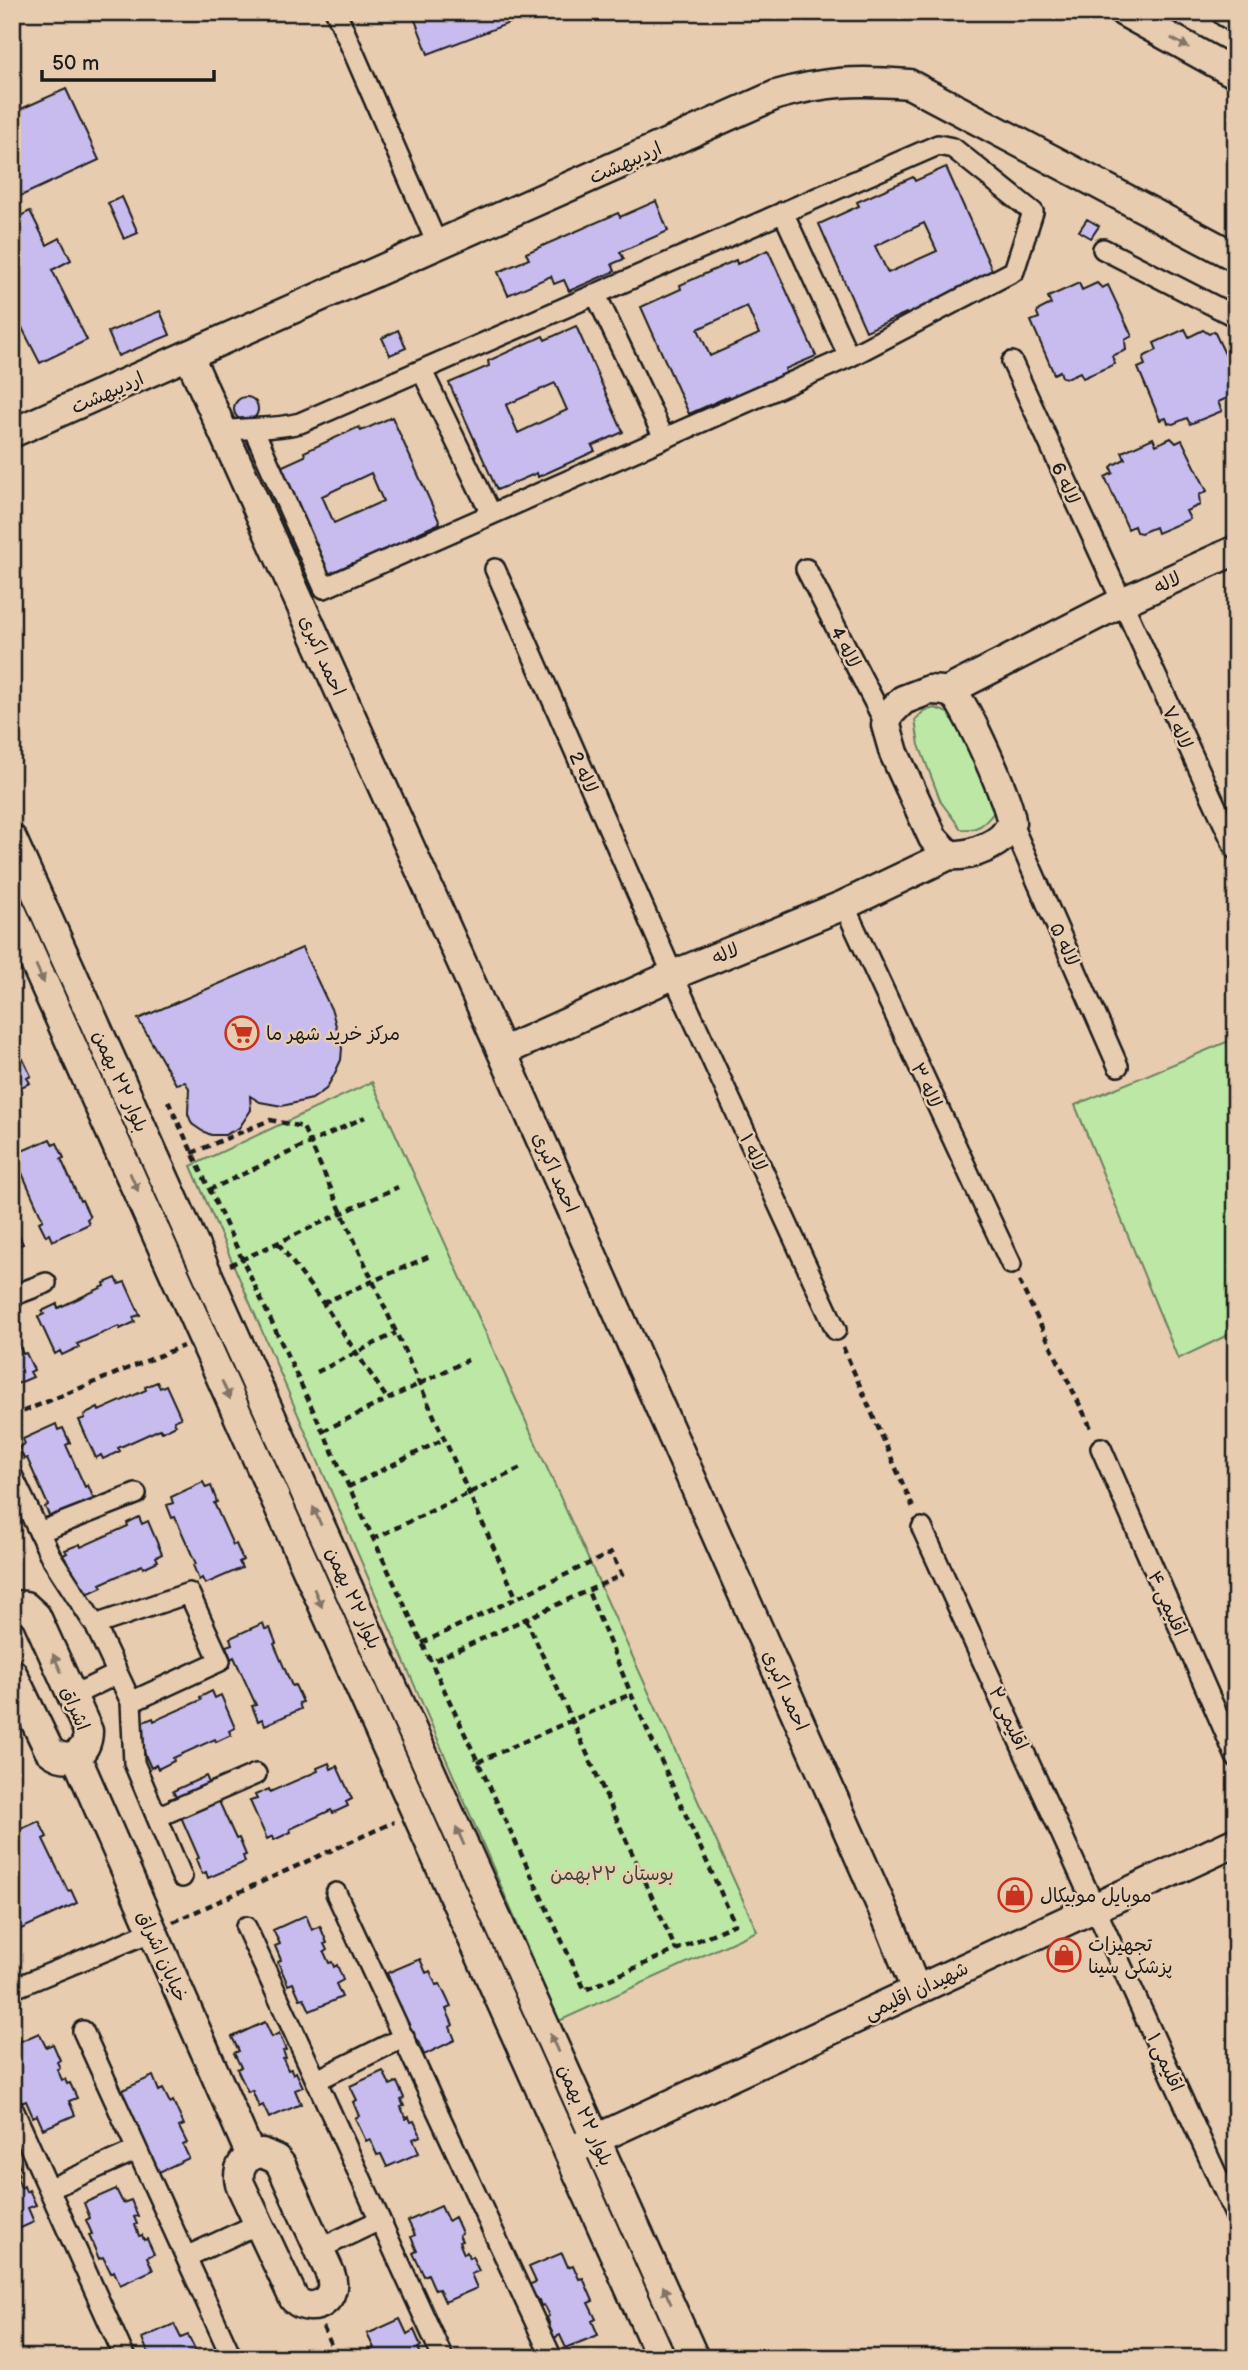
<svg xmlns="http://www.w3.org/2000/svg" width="1248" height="2370" viewBox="0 0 1248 2370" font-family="'Balsamiq Sans','Playpen Sans Arabic',sans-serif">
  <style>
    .green { fill: #bce7a4; stroke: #6c8260; stroke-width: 2 }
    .building { fill: #c7bced; stroke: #1c1c1c; stroke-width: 2; fill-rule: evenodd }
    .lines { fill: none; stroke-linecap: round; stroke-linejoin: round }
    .street-casing { stroke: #1c1c1c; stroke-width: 24 }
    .secondary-casing { stroke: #1c1c1c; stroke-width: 33 }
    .path { stroke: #1c1c1c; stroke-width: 4.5; stroke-dasharray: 7 5; stroke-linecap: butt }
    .street { stroke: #e7ccaf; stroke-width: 19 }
    .secondary { stroke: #e7ccaf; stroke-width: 28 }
    .oneway { fill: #827466 }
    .labels { text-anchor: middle; stroke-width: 5; stroke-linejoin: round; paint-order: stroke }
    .street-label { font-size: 19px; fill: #1c1c1c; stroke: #e7ccaf }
    .poi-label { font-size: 19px; fill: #1c1c1c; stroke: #e7ccaf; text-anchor: start }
    .park-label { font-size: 19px; fill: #3c4537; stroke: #e7ccaf }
  </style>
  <rect width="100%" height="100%" fill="#e7ccaf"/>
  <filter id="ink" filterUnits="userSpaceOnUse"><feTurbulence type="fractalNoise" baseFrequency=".0143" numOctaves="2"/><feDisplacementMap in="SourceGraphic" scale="14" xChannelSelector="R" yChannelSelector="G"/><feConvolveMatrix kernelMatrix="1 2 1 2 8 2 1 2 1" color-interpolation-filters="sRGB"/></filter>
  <g filter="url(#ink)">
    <path class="green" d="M935,708l18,7 25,49 17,47c-10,13 -17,20 -34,18l-20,-27 -22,-57 -4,-25 9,-9z
      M1236,1038v293l-58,28 -103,-254z
      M372,1082l385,849 -198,90 -368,-855z"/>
    <path class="building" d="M412,12h97l3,10 -84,32z
      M66,89l33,71 -87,40v-87z
      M946,167l47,105 -31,15 3,5 -57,25 -2,-4 -40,18 -47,-107 40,-18 -2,-4 56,-25 2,4zM924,223l13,28 -49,22 -13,-27z
      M122,197l16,36 -14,6 -16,-36z
      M656,201l12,30 -48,21 4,7 -12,5 3,7 -46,20 -5,-11 -10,4 -3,-8 -43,19 -10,-23 31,-13 -3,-6 92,-40 2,4z
      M30,211l17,34 13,-7 11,22 -19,10 35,70 -47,23 -28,-55v-88z
      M1087,219l12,7 -8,12 -12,-7z
      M768,250l48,106 -31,13 2,6 -56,25 -2,-4 -40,18 -48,-107 40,-18 -1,-4 56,-25 1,4zM747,306l12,28 -49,22 -12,-27z
      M1079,283l3,7 15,-7 5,5 6,-3 24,51 -7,4 1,10 -14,6 3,8 -32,14 -3,-6 -13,6 -5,-1 -2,-6 -6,3 -23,-53 8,-3 -2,-5 2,-3 12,-6 -3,-7z
      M160,311l10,24 -52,21 -10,-24z
      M576,326l47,106 -31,14 3,5 -57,26 -1,-4 -40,17 -48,-107 40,-17 -1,-5 55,-25 2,4zM555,383l12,27 -49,23 -12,-28z
      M1185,329l4,8 14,-7 6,4 5,-3 22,46v7l-5,2 2,4 -1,6 -14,6 4,9 -32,13 -3,-6 -14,6 -5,-1 -2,-5 -6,2 -22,-52 7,-3 -2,-5 2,-4 12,-6 -3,-7z
      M398,330l8,18 -16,7 -8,-17z
      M234 409a12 12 0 1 1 24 0a12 12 0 1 1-24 0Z
      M392,417l48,106 -31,14 2,5 -56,25 -2,-4 -40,18 -48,-107 40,-18 -1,-4 55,-25 2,4zM371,473l12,28 -49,22 -12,-27z
      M1153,438l3,7 15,-7 5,5 6,-3 25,51 -8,4 1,10 -14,6 4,8 -33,14 -2,-6 -14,6 -5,-1 -2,-6 -6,3 -23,-52 8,-4 -2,-5 2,-3 12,-6 -3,-7z
      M302,948l30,63 10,37 -1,12 -7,15 -8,14 -14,10 -30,7 -22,-4 -10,-6 1,14 -12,18 -14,7h-14l-9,-4 -10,-7 -4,-10 1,-26 -4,-6 -9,2 -38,-65z
      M12,1042l8,18 3,-1 8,17 -4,2 3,5 -18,8z
      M50,1139l3,6 4,-2 7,15 -3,1 19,42 2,-1 8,17 -3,2 2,5 -37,17 -3,-7 -3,2 -7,-14 4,-2 -21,-47 -3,1 -6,-12 7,-3 -3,-6z
      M12,1220l11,24 -7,3 3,4 -7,3z
      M116,1278l3,6 6,-2 15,33 -7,2 2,5 -15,7 -1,-3 -42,18 2,3 -17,8 -2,-4 -5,3 -17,-37 6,-3 -2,-3 15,-7 1,4 47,-22 -1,-3z
      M12,1330l11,24 3,-1 8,17 -4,2 3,5 -21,9z
      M157,1382l3,6 6,-3 15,33 -7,3 2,4 -14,7 -2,-3 -42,19 2,3 -17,8 -2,-4 -5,3 -17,-38 6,-2 -1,-3 14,-7 1,3 47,-21 -1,-3z
      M56,1424l2,6 5,-2 7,15 -4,2 19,42 3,-2 7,17 -43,19 -7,-14 3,-2 -21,-47 -3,1 -5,-12 6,-3 -2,-5z
      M203,1482l3,6 5,-2 6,16 -3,1 19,42 3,-1 7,16 -4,2 3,6 -37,16 -3,-6 -3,2 -6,-15 3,-1 -21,-47 -3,1 -5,-13 6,-2 -2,-6z
      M139,1517l3,7 6,-3 14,33 -6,3 2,4 -15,7 -1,-3 -42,19 2,3 -17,8 -24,-39 6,-3 -2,-3 15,-6 1,3 47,-21 -1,-3z
      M263,1623l2,6 5,-1 6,15 -2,1 18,42 3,-1 8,17 -4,1 2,6 -36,16 -3,-6 -4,2 -6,-15 4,-1 -22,-48 -3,2 -5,-13 6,-2 -2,-6z
      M212,1691l3,7 6,-3 14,33 -6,3 2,4 -15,7 -1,-3 -42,19 1,3 -16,8 -2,-4 -5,3 -17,-38 4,-6 15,-6 1,3 47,-21 -1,-3z
      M329,1763l2,6 6,-3 15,33 -6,3 2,4 -15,7 -2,-3 -41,19 1,3 -17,8 -1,-4 -6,3 -17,-38 7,-2 -2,-4 14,-6 1,3 48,-21 -1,-3z
      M206,1776l3,7 4,-2 7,15 -3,1 19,42 3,-1 7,17 -3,1 2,6 -37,16 -2,-6 -4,2 -6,-15 3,-1 -21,-48 -3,2 -6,-13 7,-2 -3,-6z
      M39,1821l8,16 -4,2 25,52 3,-1 6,13 -58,27 -7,-13 3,-2 -3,-7v-75z
      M306,1915l6,15 8,-4 7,17 -3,1 3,6 -3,2 5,11 3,-1 2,5 3,-2 6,15 -7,4 6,13 -32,14 -6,-13 -4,1 -7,-16 -5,2 -10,-23 3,-2 -6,-14 5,-2 -7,-14z
      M420,1959l6,14 4,-2 6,14 4,-1 11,23 -5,2 7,16 -3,2 5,13 -31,15 -6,-14 -8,4 -4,-23 -4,-11 -3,1 -14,-21 8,-3 -6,-15z
      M265,2022l7,15 7,-4 7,17 -3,1 3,7 -3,1 5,11 3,-1 2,5 3,-2 7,15 -8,3 6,14 -32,14 -6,-13 -4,2 -7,-17 -4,2 -11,-23 4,-2 -7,-14 5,-2 -7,-14z
      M39,2033l7,14 7,-3 7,16 -3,2 3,6 -3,1 5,11 3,-1 2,5 3,-1 7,15 -8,3 6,14 -32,14 -6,-14 -4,2 -7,-16 -5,2 -9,-21 3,-4 -3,-6v-27z
      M383,2071l7,14 7,-3 7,16 -3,2 3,6 -3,1 5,12 3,-2 2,5 3,-1 7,15 -8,3 6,14 -32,14 -6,-13 -4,1 -7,-16 -4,2 -11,-23 4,-2 -6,-14 4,-2 -7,-14z
      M153,2076l6,15 4,-2 7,14 3,-2 11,24 -5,2 8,16 -4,2 6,13 -32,15 -37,-82z
      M13,2151l7,16 -4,2 3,6 -2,2 4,11 3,-2 2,6 3,-2 7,15 -8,3 6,14 -22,10z
      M116,2189l7,14 8,-3 7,16 -4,1 3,7 -2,1 4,11 3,-1 2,5 3,-1 7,15 -7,3 6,13 -33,15 -6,-14 -3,2 -8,-16 -4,2 -10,-24 3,-1 -6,-14 4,-2 -6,-15z
      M441,2206l7,15 7,-4 7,16 -3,2 3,6 -3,1 5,12 3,-2 2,6 3,-2 7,15 -8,3 6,14 -32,14 -6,-13 -4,1 -7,-16 -4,2 -11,-23 4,-2 -6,-14 4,-2 -7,-14z
      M562,2253l6,14 5,-2 6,14 4,-1 10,23 -5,2 8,16 -4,2 6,14 -32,13 -6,-13 -8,4 -6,-15 3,-1 -2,-6 2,-1 -5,-11 -3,1 -2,-6 -4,1 -7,-16 8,-3 -7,-15z
      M400,2319l7,15 7,-4 7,16 -3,2 3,6 -3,1 1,3h-46l-3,-8 4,-2 -7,-14z
      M174,2324l7,14 7,-3 8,16 -4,2 3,5h-50l-1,-3 4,-2 -6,-15z"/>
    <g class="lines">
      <defs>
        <path id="street" d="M336,12l101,232
          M783,212l66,145
          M1103,249l133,68
          M596,295l68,143
          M1012,362l224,488
          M422,371l69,143
          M222,431c27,-4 51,-1 78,-8l638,-278 15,3 80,64 -19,59 -165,86 -525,231 -70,-158
          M495,569l178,406 163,355
          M806,569l80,156
          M1011,822l107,244
          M844,905l167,359
          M12,1296l34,-13
          M1101,1448l135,309
          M12,1475l39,82 44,68 36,77 89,-41 -31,-68 -94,32
          M922,1528l314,689
          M39,1532l97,-38
          M72,1696l45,-22
          M131,1702l3,61 48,114
          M157,1817l99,-43
          M336,1893l216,465
          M246,1927l197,431
          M12,1989l141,-58
          M83,2031l149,327
          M317,2080l87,-43
          M12,2107l113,251
          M49,2189l88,-39
          M319,2249l61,-29
          M186,2257l72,-33"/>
        <path id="secondary" d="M1124,12l112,62
          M1226,12l10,6
          M189,356l313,696 390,878 24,60
          M12,433l764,-338c49,-14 82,-15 133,-11l327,173
          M929,690c10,1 18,-1 26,6 11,9 58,113 56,126 -5,23 -43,35 -62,33l-16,-17 -39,-85 -8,-28 3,-11 14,-14z
          M948,691l172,-88 116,-53
          M12,839l682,1519
          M12,912l649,1446
          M502,1052l171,-77 171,-70 105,-50
          M12,1605l13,1 11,10 52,115c0,24 -21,35 -39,19l-37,-77
          M76,1756l175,400
          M581,2146l655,-304
          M262,2153l14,6 5,6 49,108c10,25 -16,44 -36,26l-54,-115c-4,-17 5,-29 22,-31z"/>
      </defs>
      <use href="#street" class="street-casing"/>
      <use href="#secondary" class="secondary-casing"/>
      <path class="path" d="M168,1101l417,889 150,-66 -104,-230 -43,-103
        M192,1153l78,-33 33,7 213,470
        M209,1190l156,-73
        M278,1243l45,60 65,97
        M230,1265l168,-78
        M1019,1281l73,149
        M323,1303l107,-47
        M843,1347l72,165
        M317,1372l79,-39
        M12,1416l171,-70
        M323,1431l145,-71
        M348,1487l96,-48
        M373,1539l148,-71
        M526,1619l150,331
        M422,1643l189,-90 11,22 -191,87
        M478,1762l153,-68
        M173,1922l221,-100
        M323,2327l14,31"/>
      <use href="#street" class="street"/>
      <use href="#secondary" class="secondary"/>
    </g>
    <defs><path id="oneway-solid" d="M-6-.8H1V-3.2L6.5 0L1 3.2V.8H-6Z" transform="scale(1.75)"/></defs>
    <g class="oneway">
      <use href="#oneway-solid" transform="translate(1180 43) rotate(29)"/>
      <use href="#oneway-solid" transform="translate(40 974) rotate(66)"/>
      <use href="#oneway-solid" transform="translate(134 1182) rotate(66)"/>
      <use href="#oneway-solid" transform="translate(226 1390) rotate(66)"/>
      <use href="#oneway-solid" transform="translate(317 1516) rotate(-114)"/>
      <use href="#oneway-solid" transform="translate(318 1598) rotate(66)"/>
      <use href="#oneway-solid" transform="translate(57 1663) rotate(-115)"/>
      <use href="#oneway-solid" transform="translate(460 1836) rotate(-114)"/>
      <use href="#oneway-solid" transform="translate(554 2043) rotate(-114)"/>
      <use href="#oneway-solid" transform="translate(667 2295) rotate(-114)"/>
    </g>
  </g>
  <defs>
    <symbol id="supermarket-ring" viewBox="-11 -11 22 22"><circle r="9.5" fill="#e7ccaf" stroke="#c8321e" stroke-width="1.5"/><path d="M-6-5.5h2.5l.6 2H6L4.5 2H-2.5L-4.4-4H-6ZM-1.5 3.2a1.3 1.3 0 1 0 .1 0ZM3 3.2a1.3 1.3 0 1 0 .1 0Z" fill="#c8321e"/></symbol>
    <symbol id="shop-ring" viewBox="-11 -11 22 22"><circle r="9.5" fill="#e7ccaf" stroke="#c8321e" stroke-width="1.5"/><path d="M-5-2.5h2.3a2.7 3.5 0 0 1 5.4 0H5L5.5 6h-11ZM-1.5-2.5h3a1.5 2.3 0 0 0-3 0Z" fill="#c8321e"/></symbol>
  </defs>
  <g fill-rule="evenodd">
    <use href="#supermarket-ring" x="223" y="1014" width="38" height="38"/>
    <use href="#shop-ring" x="996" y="1876" width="38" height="38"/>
    <use href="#shop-ring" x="1045" y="1936" width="38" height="38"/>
  </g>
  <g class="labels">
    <g class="street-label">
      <text transform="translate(625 162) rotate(-24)" y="7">اردیبهشت</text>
      <text transform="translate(107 392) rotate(-24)" y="7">اردیبهشت</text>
      <text transform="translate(1066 483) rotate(66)" y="7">لاله 6</text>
      <text transform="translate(1167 582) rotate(-25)" y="7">لاله</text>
      <text transform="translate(846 647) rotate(63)" y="7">لاله 4</text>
      <text transform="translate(323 655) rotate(66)" y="7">احمد اکبری</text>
      <text transform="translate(1178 727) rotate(65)" y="7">لاله ۷</text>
      <text transform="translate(584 772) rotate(66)" y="7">لاله 2</text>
      <text transform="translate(1065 944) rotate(66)" y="7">لاله ۵</text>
      <text transform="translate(725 953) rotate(-22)" y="7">لاله</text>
      <text transform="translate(121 1081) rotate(66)" y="7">بلوار ۲۲ بهمن</text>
      <text transform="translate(927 1085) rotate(65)" y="7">لاله ۳</text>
      <text transform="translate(754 1152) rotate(65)" y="7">لاله ۱</text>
      <text transform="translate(556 1172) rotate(66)" y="7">احمد اکبری</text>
      <text transform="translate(354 1598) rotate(66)" y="7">بلوار ۲۲ بهمن</text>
      <text transform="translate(1168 1603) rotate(66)" y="7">اقلیمی ۴</text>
      <text transform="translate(786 1690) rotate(66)" y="7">احمد اکبری</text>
      <text transform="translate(76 1708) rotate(68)" y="7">اشراق</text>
      <text transform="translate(1009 1718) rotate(65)" y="7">اقلیمی ۲</text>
      <text transform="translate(163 1956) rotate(66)" y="7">خیابان اشراق</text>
      <text transform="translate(916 1990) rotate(-25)" y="7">شهیدان اقلیمی</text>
      <text transform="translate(1166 2062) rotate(66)" y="7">اقلیمی ۱</text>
      <text transform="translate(586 2115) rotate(66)" y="7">بلوار ۲۲ بهمن</text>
    </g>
    <g class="poi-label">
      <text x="266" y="1040">مرکز خرید شهر ما</text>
      <text x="1040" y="1902">موبایل موبیکال</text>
      <text x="1088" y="1951">تجهیزات<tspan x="1088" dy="22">پزشکی سینا</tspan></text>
    </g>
    <g class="park-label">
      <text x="612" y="1880">بوستان ۲۲بهمن</text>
    </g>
  </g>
  <rect width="1248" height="2370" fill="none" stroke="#e7ccaf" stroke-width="42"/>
  <rect x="21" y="21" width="1206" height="2328" fill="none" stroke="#1c1c1c" stroke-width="2.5" filter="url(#ink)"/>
  <path d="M42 70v10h172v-10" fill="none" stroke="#1c1c1c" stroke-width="3.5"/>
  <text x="52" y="70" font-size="21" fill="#1c1c1c" stroke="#e7ccaf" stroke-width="5" paint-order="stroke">50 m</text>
</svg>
